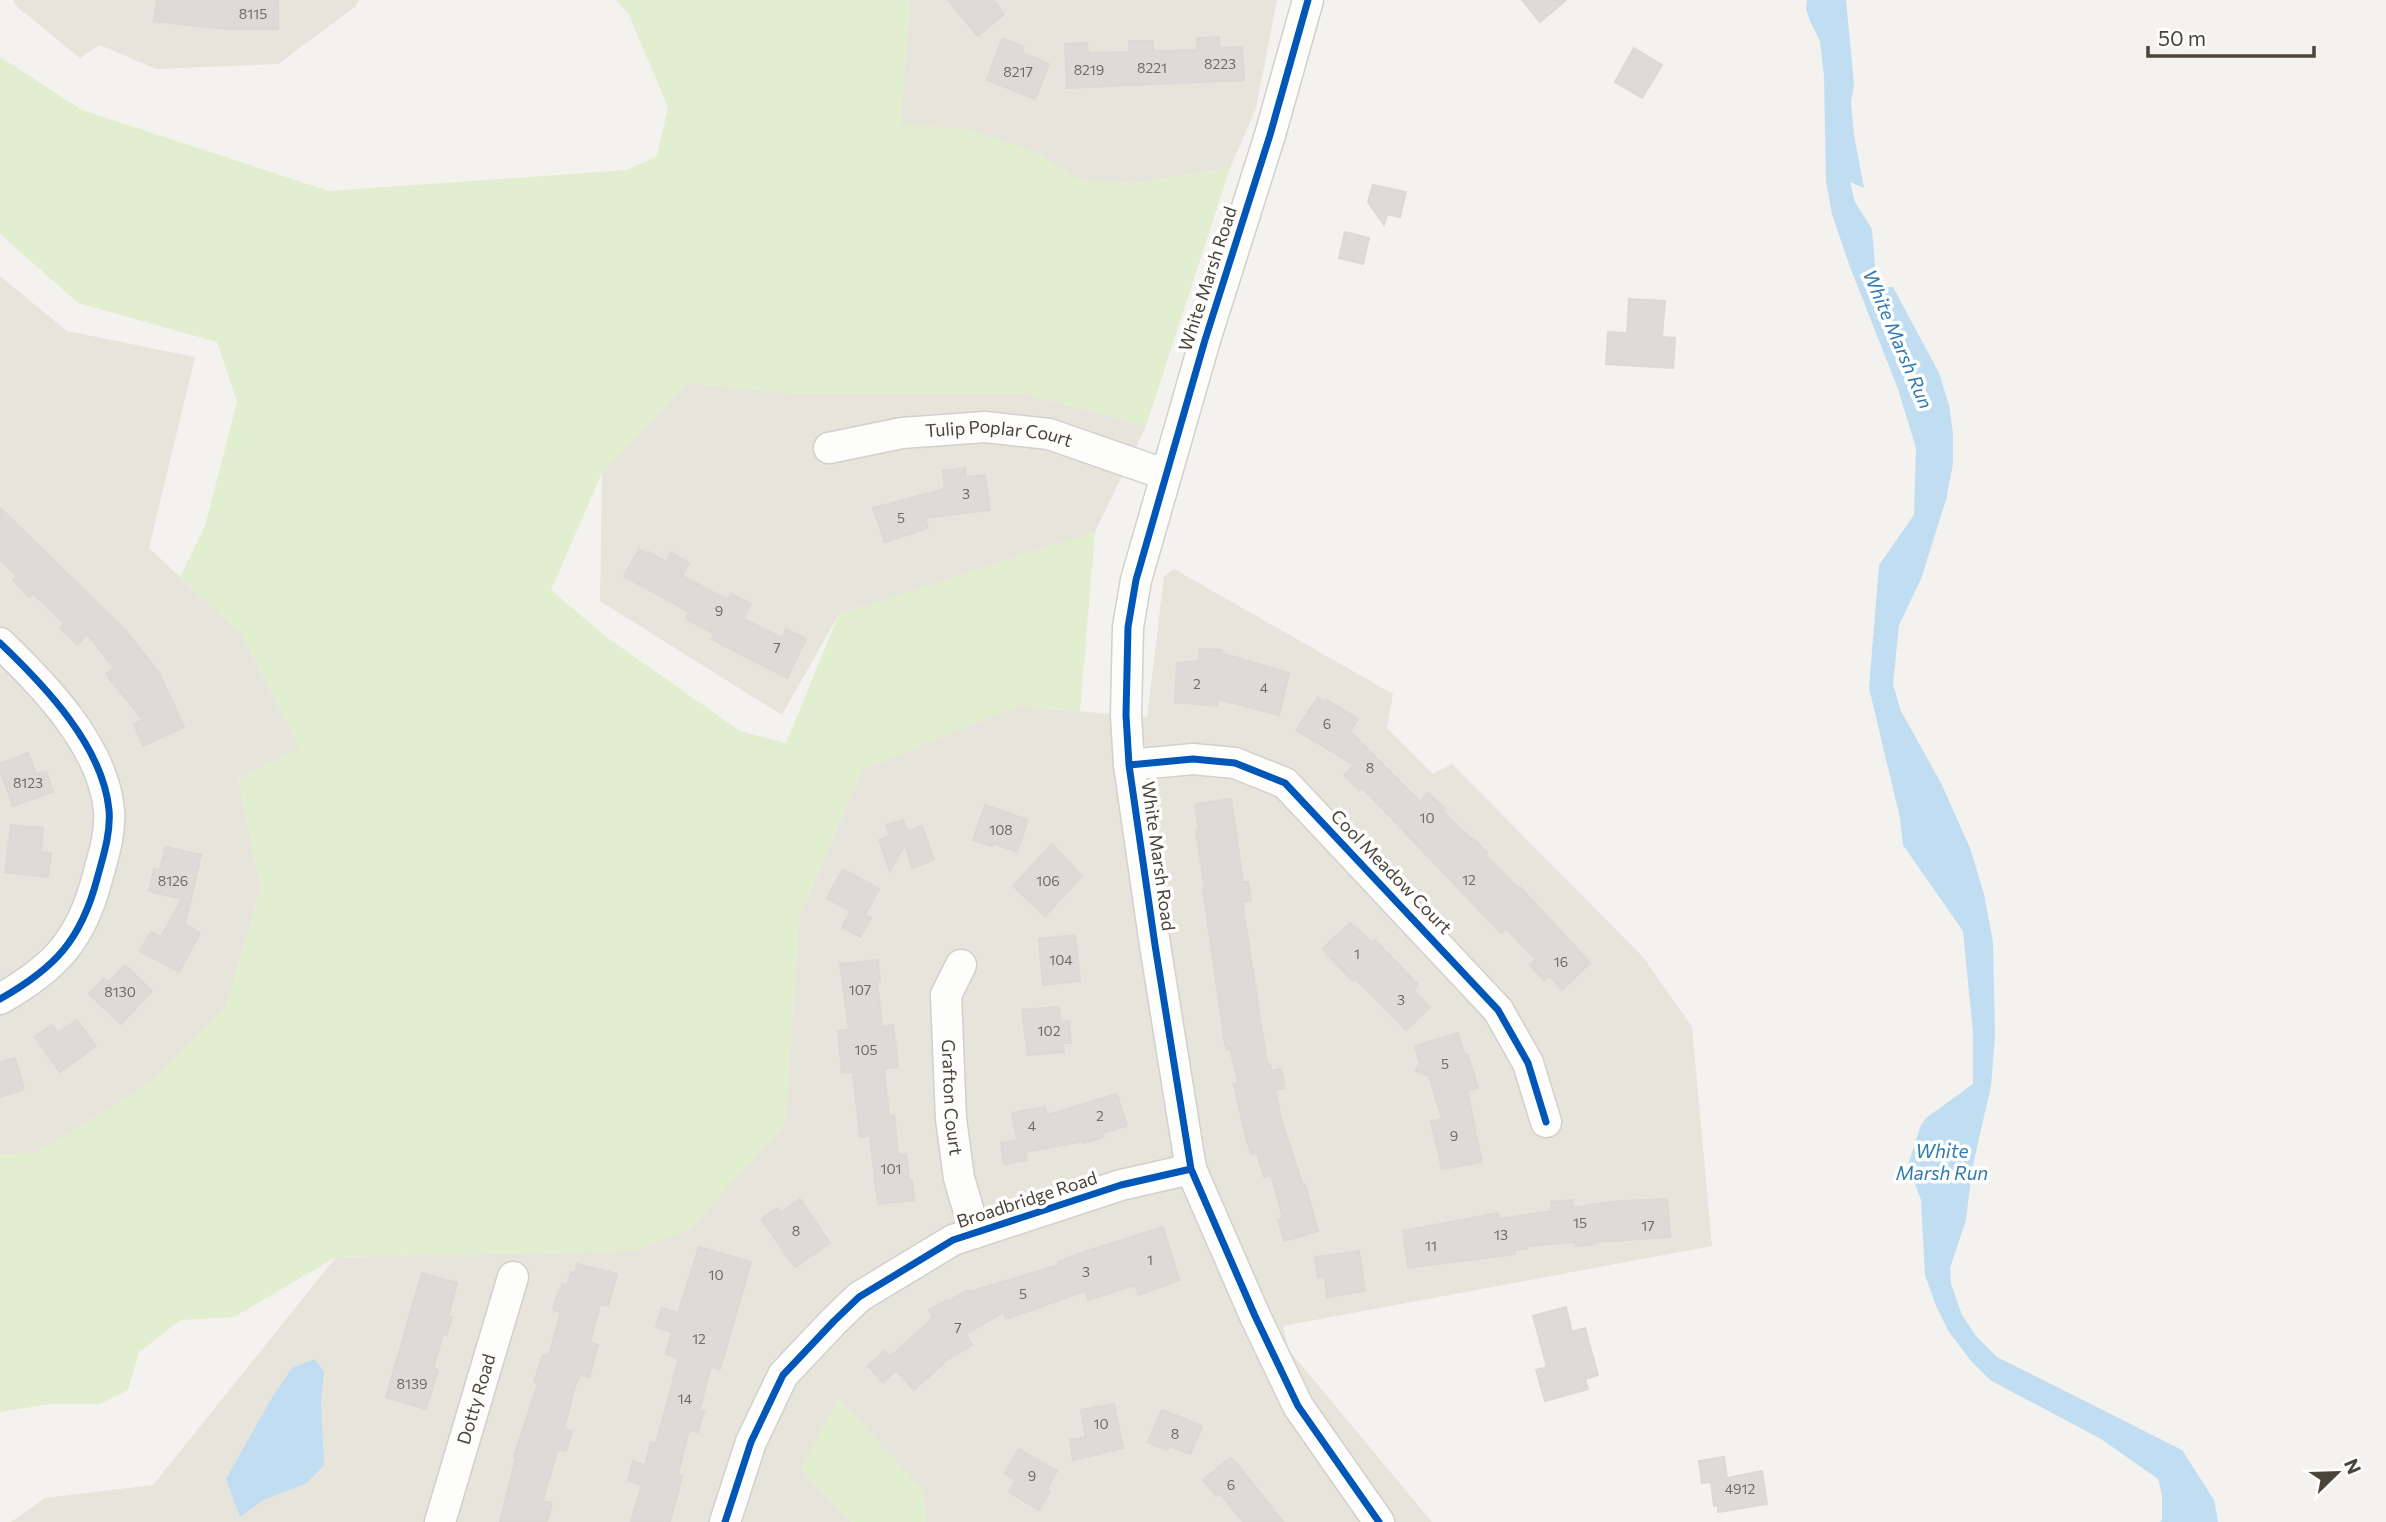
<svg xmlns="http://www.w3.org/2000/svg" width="2386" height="1522" viewBox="0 0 2386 1522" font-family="Commissioner,sans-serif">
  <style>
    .residential { fill: #e7e4dc }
    .green { fill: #e1eecf }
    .water { fill: #c0ddf1 }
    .building { fill: #dedbd6; stroke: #dcd9d4; stroke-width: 2 }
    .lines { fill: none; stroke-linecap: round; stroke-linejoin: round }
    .minor-casing { stroke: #d2d0cb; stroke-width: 33 }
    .minor { stroke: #fdfdfc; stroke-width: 30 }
    .cycleway-casing { stroke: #fff; stroke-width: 11 }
    .cycleway { stroke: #0057b8; stroke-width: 7 }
    .labels { text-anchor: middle; stroke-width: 7; stroke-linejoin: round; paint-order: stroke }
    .number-label { font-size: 14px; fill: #706a61 }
    .street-label { font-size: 18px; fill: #4b4439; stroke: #fff }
    .water-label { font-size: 19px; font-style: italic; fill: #2e7ab2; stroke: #fff }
  </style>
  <rect width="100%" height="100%" fill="#f4f2ee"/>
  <path class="residential" d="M13,0h346l-4,7 -77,57 -122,5 -56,-24 -20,13 -64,-52z
    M908,0h369l-21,108 -26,60 -95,15 -56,-3 -46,-29 -66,-22 -67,-4 9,-113z
    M0,276l67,55 128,26 -46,191 93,87 58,113 -62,31 23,109 -35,119 -74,75 -114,70 -38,3z
    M687,383l109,11h230l120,32 -51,106 -256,82 -57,101 -182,-114 2,-128z
    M1174,569l219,125 -6,34 46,46 19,-10 191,193 49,70 20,219 -429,80 5,23 144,173h-506l-4,-35 -121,-18 50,53h-840l34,-24 108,-13 183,-228 299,-6 150,-127 14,-207 63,-147 156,-64 129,11 17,-141z"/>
  <path class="green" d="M616,0h292l1,12 -8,112 66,5 66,22 46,29 56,3 95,-15 -84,258 -120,-32h-230l-108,-11 -86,90 -51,117 54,46 135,95 46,12 53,-129 256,-82 -15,179 -62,-5 -156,64 -63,147 -14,207 -96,106 -54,21 -299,6 -102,60 -53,3 -42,32 -11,38 -28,14h-49l-51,8v-257l38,-3 114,-70 74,-75 35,-119 -23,-109 62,-31 -58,-113 -62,-58 25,-51 32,-124 -20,-60 -139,-39 -78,-69v-177l82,53 247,81 298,-21 30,-14 11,-49 -39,-92z
    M838,1399l84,89 4,34h-75l-50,-53z"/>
  <path class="water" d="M1807,0h39l8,85 -3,16 3,34 10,53 -14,-6 5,20 17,27 3,38 3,12 6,8h9l46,86 10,32 4,28v31l-7,36 -25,79 -22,46 -6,60 8,26 40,72 29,65 14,46 9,48 2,94 -4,50 -19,83 -6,51 -16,48 1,16 11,31 14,21 21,21 185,93 32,50 4,22h-58l2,-2v-25l-4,-16 -57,-40 -111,-59 -19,-19 -22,-29 -13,-26 -11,-31 -4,-75 -13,-35 13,-40 5,-7 47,-34v-51l-10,-102 -60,-86 -3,-27 -31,-130 10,-123 35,-50 2,-67 -18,-59 -48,-122 -18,-53 -6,-33 -2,-105 -4,-35 -10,-20 -4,-12z
    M315,1359l9,13 -3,31 3,62 -17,18 -44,17 -23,17 -14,-38 44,-78 22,-33z"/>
  <path class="building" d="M157,0h121v29h-52l-72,-8z
    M948,0h45l11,14 -26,22z
    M1522,0h44l-26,22z
    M1219,37l1,11 22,-1 2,33 -177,8 -2,-44 22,-1 1,10 42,-1 -1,-11h24v10l44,-1v-12z
    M1002,39l22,8 -2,6 27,11 -14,35 -48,-19z
    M1634,48l28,17 -20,33 -27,-16z
    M1373,185l33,7 -6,25 -13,-3 -3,11 -16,-23z
    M1345,232l24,6 -6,26 -24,-6z
    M1629,299l36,2 -3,36 13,1 -2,30 -67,-4 2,-32 19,1z
    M965,468l1,9 19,-2 5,35 -65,8 3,10 -43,14 -12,-34 72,-19 -2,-18z
    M0,508l125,122 34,43 25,54 -41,19 -9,-22 9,-4 -37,-46 8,-6 -27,-34 -10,10 -17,-16 4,-4 -31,-31 -4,4 -16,-17 4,-4 -17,-17z
    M639,549l9,5 1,-2 17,10 5,-10 18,11 -7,13 46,24 3,-6 20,10 -8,15 39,19 4,-9 20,10 -19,39 -75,-39 3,-5 -29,-15 3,-7 -65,-36z
    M1200,649l22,1 -1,3 68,20 -10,42 -61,-16 -1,7 -42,-4 2,-39 22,-2z
    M1318,697l6,5 2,-3 32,20 -8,12 70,71 8,-9 16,15 -2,2 29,29 2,-1 14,15 -2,2 33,33 2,-1 70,76 -28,27 -13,-15 -5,5 -14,-15 5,-5 -1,-2 -28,-30 -5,5 -139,-146 -3,3 -15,-15 10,-10 -58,-35z
    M28,753l8,21 10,-3 7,21 -40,14 -13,-36v-6z
    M1231,799l12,83h5l3,18 -8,2 1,12 23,150h3l1,7 10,-2 4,19 -10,2 6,29 22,67 2,-1 13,46 -34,10 -6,-21 5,-2 -12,-43 -7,2 -7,-24 -5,2 -6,-16 -12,-55 4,-1 -8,-35 -3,1 -1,-4h-1l-22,-157h2l-9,-58h3l-4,-26z
    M985,805l43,15 -11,32 -24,-9 -1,3 -19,-6z
    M903,820l4,11 15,-5 12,34 -22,8 -7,-24 -15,27 -11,-31 11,-4 -4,-11z
    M11,825l32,3 -2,24 10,1 -3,24 -43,-5z
    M1052,844l30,32 -37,40 -32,-30z
    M165,847l36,8 -16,69 15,9 -21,39 -39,-21 11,-19 10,5 21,-38 -33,-8 5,-22 6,1z
    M843,869l36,20 -14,26 6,3 -11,19 -18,-10 9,-16 -24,-13z
    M1350,923l22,19 3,-2 43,45 -5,5 17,17 -24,23 -43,-44 -8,-7 -2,2 -31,-32z
    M1075,935l5,46 -37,4 -4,-46z
    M878,960l2,21 -3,1 5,45 11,-2 5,42 -14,2 5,47 5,-1 4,40 8,-1 3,26h3l2,20 -36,4 -8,-68 -10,1 -7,-65 -11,1 -4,-42 11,-1 -9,-66z
    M125,965l27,26 -31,33 -32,-30 15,-16 5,4z
    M1059,1007l1,15 9,-1 2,22h-8l1,9 -36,3 -6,-45z
    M77,1020l19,26 -36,26 -25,-35 17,-12 6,8z
    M1458,1033l7,23 3,-1 10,33 -11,3 15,71 -40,7 -11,-48 11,-2 -13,-43 -14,-5 5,-8 -5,-17z
    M15,1058l9,31 -24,8v-35z
    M1117,1094l10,32 -25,7 2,4 -20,6v-2l-59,11 2,8 -23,4 -3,-21 16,-3 -5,-27 33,-6 2,8z
    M800,1199l30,44 -35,24 -34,-48 16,-11 4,5z
    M1667,1199l3,38 -75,5v2l-19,2 -1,-4 -48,4v3l-12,1v4l-107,14 -5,-37 95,-18 1,6 53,-8 -1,-9 21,-2 1,8 35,-6z
    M1163,1227l16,53 -40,15 -4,-10 -47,15 -3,-9 -79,28 -2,-7 -38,22 6,11 -24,14 -34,31 -18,-20 -13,12 -15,-16 17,-15 5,6 43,-39 -4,-8 18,-10v2l21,-12 1,2 90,-27 -1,-3 23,-9z
    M699,1247l52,15 -31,107 -9,-2 -12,44h5l-6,21 -9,-2 -11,45 4,1 -12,46h-39l11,-37 -14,-4 5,-20 12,4 6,-23 5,2 23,-86 -13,-4 6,-22 -16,-5 6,-19 16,5z
    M1359,1251l6,40 -38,6 -2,-21 -7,1 -3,-20z
    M577,1264l40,10 -9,32 -8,-2 -10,38 8,3 -9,32 -9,-2 -6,14 -10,40 8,2 -6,20 -8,-2 -6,19 -9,33 9,2 -5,19h-47l16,-64 -2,-1 24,-74 -4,-1 9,-27 6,1 12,-44 -8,-2 6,-20 2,1 1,-7 5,1 4,-13 4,1z
    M422,1273l35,10 -9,33 4,1 -5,18 -4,-1 -10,35 5,1 -12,39 -40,-12z
    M1566,1307l6,25 13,-4 13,47 -13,4 3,10 -43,12 -9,-31 11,-3 -14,-51z
    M1114,1404l9,44 -50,12 -3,-20 16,-3 -5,-27z
    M1162,1410l40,16 -12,28 -21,-8 -2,4 -19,-8z
    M1019,1449l38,22 -10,18 3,2 -11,19 -30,-18 7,-12 -11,-7z
    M1724,1457l3,21 35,-7 5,33 -49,8v-7l-4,1 -3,-24 -9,1 -3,-22z
    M1230,1458l8,7 45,57h-40l-23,-29 -4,3 -13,-16z"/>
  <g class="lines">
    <defs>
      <g id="minor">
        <path d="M1308,0l-38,135 -65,205 -69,240 -8,47 -2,88 3,50 26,180 36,224 64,147 43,90 81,116"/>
        <path id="s1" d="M829,448l73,-15 83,-6 64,7 115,40"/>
        <path d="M0,643c44,42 103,103 109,167 2,23 -6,47 -12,69 -16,61 -42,89 -97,120"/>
        <path d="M1129,765l64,-6 42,4 50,20 213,227 30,53 18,59"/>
        <path id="s2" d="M961,965l-15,30 5,124 8,59 16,55"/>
        <path id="s3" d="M440,1522l73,-245"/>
        <path d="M725,1522l26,-80 32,-67 51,-54 25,-24 94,-57 168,-55 70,-16"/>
      </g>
    </defs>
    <use href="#minor" class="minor-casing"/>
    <use href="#minor" class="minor"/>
    <defs>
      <path id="cycleway" d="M1308,0l-38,135 -65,205 -69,240 -8,47 -2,88 3,50 26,180 36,224 64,147 43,90 81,116
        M0,643c44,42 103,103 109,167 2,23 -6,47 -12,69 -16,61 -42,89 -97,120
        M1129,765l64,-6 42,4 50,20 213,227 30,53 18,59
        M725,1522l26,-80 32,-67 51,-54 25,-24 94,-57 168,-55 70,-16"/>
    </defs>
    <use href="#cycleway" class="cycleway-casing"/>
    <use href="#cycleway" class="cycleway"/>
  </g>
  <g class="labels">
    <g class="number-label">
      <text x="253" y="19">8115</text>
      <text x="1220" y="69">8223</text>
      <text x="1152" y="73">8221</text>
      <text x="1089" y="75">8219</text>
      <text x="1018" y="77">8217</text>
      <text x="966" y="499">3</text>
      <text x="901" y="523">5</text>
      <text x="719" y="616">9</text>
      <text x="777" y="653">7</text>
      <text x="1197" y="689">2</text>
      <text x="1264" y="693">4</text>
      <text x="1327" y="729">6</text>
      <text x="1370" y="773">8</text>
      <text x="28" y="788">8123</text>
      <text x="1427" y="823">10</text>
      <text x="1001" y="835">108</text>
      <text x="1469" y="885">12</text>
      <text x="173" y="886">8126</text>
      <text x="1048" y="886">106</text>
      <text x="1357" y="959">1</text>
      <text x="1061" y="965">104</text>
      <text x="1561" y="967">16</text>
      <text x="860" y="995">107</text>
      <text x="120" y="997">8130</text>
      <text x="1401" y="1005">3</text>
      <text x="1049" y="1036">102</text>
      <text x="866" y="1055">105</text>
      <text x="1445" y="1069">5</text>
      <text x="1100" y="1121">2</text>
      <text x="1032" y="1131">4</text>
      <text x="1454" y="1141">9</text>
      <text x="891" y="1174">101</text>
      <text x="1580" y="1228">15</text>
      <text x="1648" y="1231">17</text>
      <text x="796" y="1236">8</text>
      <text x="1501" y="1240">13</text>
      <text x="1431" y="1251">11</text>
      <text x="1150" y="1265">1</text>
      <text x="1086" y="1277">3</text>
      <text x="716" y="1280">10</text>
      <text x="1023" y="1299">5</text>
      <text x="958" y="1333">7</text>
      <text x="699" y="1344">12</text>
      <text x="412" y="1389">8139</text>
      <text x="685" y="1404">14</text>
      <text x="1101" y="1429">10</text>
      <text x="1175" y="1439">8</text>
      <text x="1032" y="1481">9</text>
      <text x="1231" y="1490">6</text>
      <text x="1740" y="1494">4912</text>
    </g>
    <g class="street-label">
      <text transform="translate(1208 279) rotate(-72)" y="6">White Marsh Road</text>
      <text dy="6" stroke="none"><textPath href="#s1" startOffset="172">Tulip Poplar Court</textPath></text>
      <text transform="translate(1158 856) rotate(82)" y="6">White Marsh Road</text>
      <text transform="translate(1391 872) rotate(46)" y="6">Cool Meadow Court</text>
      <text dy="6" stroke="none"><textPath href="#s2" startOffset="136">Grafton Court</textPath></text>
      <text transform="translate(1027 1200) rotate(-18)" y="6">Broadbridge Road</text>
      <text dy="6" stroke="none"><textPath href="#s3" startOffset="128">Dotty Road</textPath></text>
    </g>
    <g class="water-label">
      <text transform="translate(1898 339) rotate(67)" y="7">White Marsh Run</text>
      <text x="1942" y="1158">White<tspan x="1942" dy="22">Marsh Run</tspan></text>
    </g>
  </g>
  <g transform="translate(2337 1473) rotate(67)" stroke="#ffffff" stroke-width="5" paint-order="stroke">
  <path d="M0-5L12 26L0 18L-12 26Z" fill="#4b4439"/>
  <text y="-10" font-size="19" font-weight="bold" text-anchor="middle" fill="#4b4439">N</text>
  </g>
  <path d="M2148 46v10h166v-10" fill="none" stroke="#4b4439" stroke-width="3.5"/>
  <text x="2158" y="46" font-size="21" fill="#4b4439" stroke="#ffffff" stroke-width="5" paint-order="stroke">50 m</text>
</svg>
